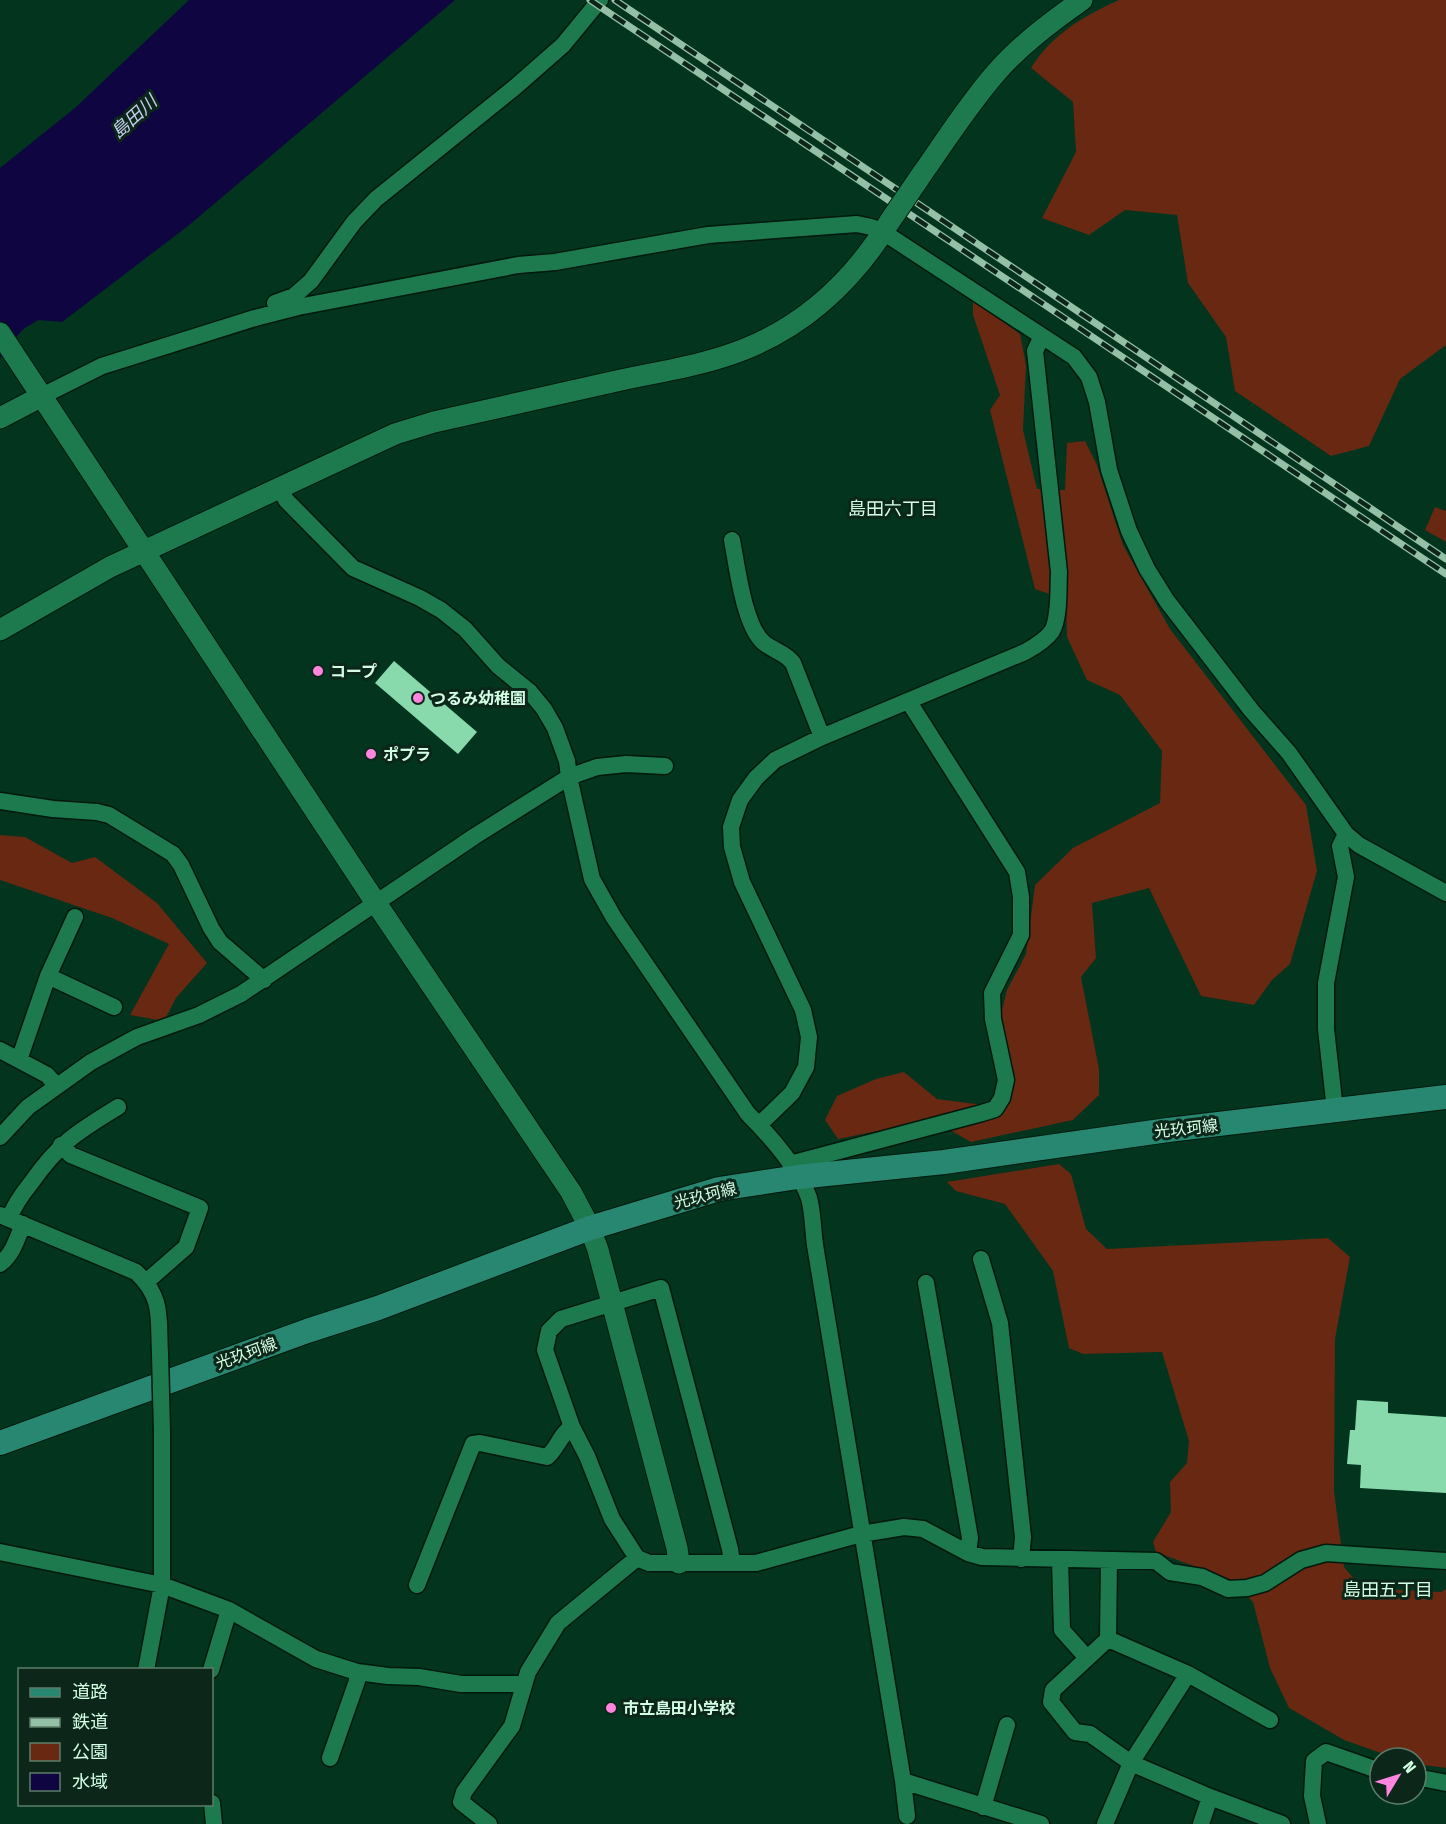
<svg xmlns="http://www.w3.org/2000/svg" width="1446" height="1824" viewBox="0 0 1446 1824" font-family="'Fira Sans Condensed','Noto Sans JP',sans-serif">
  <style>
    .green { fill: #682812 }
    .water { fill: #0f0641 }
    .building { fill: #88d9ab }
    .lines { fill: none; stroke-linecap: round; stroke-linejoin: round }
    .minor-casing { stroke: #00190c; stroke-width: 19 }
    .tertiary-casing { stroke: #00190c; stroke-width: 23 }
    .secondary-casing { stroke: #00190c; stroke-width: 26 }
    .minor { stroke: #1d7a4f; stroke-width: 16 }
    .tertiary { stroke: #1d7a4f; stroke-width: 21 }
    .secondary { stroke: #288771; stroke-width: 24 }
    .rail-casing { stroke: #93c0a7; stroke-width: 7 }
    .rail { stroke: #0c2719; stroke-width: 4.5; stroke-dasharray: 14; stroke-linecap: butt }
    .minor-bridge-casing { stroke: #00190c; stroke-width: 19; stroke-linecap: butt }
    .tertiary-bridge-casing { stroke: #00190c; stroke-width: 23; stroke-linecap: butt }
    .minor-bridge { stroke: #1d7a4f; stroke-width: 16 }
    .tertiary-bridge { stroke: #1d7a4f; stroke-width: 21 }
    .poi-dot { fill: #ff85df; stroke: #0c2719; stroke-width: 2 }
    .labels { text-anchor: middle; stroke-width: 6; stroke-linejoin: round; paint-order: stroke }
    .poi-label { font-size: 16px; font-weight: bold; fill: #d4fee4; stroke: #0c2719; text-anchor: start }
    .street-label { font-size: 16px; fill: #d4fee4; stroke: #0c2719 }
    .water-label { font-size: 18px; font-style: italic; fill: #c8cef4; stroke: #0c2719 }
    .neighbourhood-label { font-size: 18px; fill: #d4fee4; stroke: #0c2719 }
  </style>
  <rect width="100%" height="100%" fill="#02341e"/>
  <path class="green" d="M1119,0h327v345l-46,34 -31,67 -38,10 -96,-65 -9,-54 -38,-54 -11,-68 -52,-5 -36,25 -47,-17 34,-66 -3,-50 -42,-34c21,-34 53,-52 88,-68z
    M973,301l47,33 6,31 -3,65 14,59 28,1 2,-47 18,-2 12,24 26,80 47,84 136,176 11,66 -27,93 -18,16 -18,25 -53,-9 -52,-108 -57,15 4,55 -15,19 18,92v26l-26,25 -102,22 -39,-22 -94,19 -13,-19 12,-24 39,-17 28,-7 33,27 47,6 26,-8 3,-25 -12,-58 6,-24 19,-36 9,-69 38,-37 87,-45 2,-52 -42,-56 -33,-15 -20,-43 -1,-37 -31,-11 -45,-179 10,-15 -27,-80z
    M1435,507l11,4v31l-21,-12z
    M0,835l25,2 47,26 23,-6 62,46 50,60 -31,35 -12,23 -34,-6 39,-71 -57,-26 -112,-38z
    M1059,1164l12,10 15,55 21,20 221,-11 22,19 -15,82 -1,152 10,76 18,21 79,4 5,-3v179l-30,-4v-6h-21l-51,-18 -55,-32 -19,-40 -17,-66 -22,-22 -75,-28 -3,-10 18,-30 -1,-30 17,-19 2,-22 -27,-89 -79,2 -14,-6 -16,-77 -48,-67 -49,-13 -9,-9z"/>
  <path class="water" d="M189,0h266l-267,226 -126,96 -24,-2 -16,10 -22,28v-190l75,-60z"/>
  <path class="building" d="M394,661l83,71 -19,22 -83,-71z
    M1357,1400l31,2v11l58,4v76l-86,-5 1,-23 -14,-1 3,-34h5z"/>
  <g class="lines">
    <defs>
      <path id="minor" d="M275,303l19,-7 17,-15 43,-59 22,-23 138,-111 49,-43 37,-45
        M42,396l60,-30 153,-48 43,-11 220,-42 37,-3 153,-27 149,-11 14,3 12,5 191,125 15,20 8,25 12,68 20,61 18,38 20,32 84,109 38,43 57,81 13,11 87,48
        M280,488l6,12 67,68 67,30 21,12 24,19 33,37 32,26 14,17 11,19 12,33 2,16 23,102 22,39 134,196c23,23 50,53 61,84 4,14 4,33 6,47l88,536 4,35
        M732,540c5,26 12,85 31,102 10,9 22,10 30,21l29,74
        M0,801l53,8 44,3 12,3 64,39 8,11 30,63 9,14 44,38
        M48,976l66,31
        M0,1050l47,25 9,10
        M19,1060l29,-84 27,-59
        M1335,1110l-9,-81v-46l20,-106 -6,-31 6,-12
        M759,1125l33,-32 14,-26 3,-30 -6,-27 -61,-128 -10,-35 -1,-20 9,-27 16,-22 19,-18 47,-23 203,-85c9,-5 21,-12 27,-21 8,-14 6,-43 7,-59l-24,-221 7,-15
        M0,1137l28,-30 63,-45 46,-25 62,-22 42,-21 234,-158 94,-59 28,-10 29,-3 39,2
        M61,1145l10,10 129,53 -14,39 -40,35
        M790,1164l192,-51 13,-4 7,-11 4,-18 -13,-61 -1,-26 29,-58v-38l-4,-25 -108,-170
        M0,1215l136,57c28,26 22,47 24,82
        M9,1219c5,-14 13,-25 22,-36 28,-40 46,-51 87,-76
        M981,1259l19,64 23,214 -2,22
        M0,1264c13,-10 17,-25 23,-40
        M926,1283l44,255 -2,15
        M0,1552l162,33 67,25 87,49 41,13 31,4 31,1 42,7h63
        M637,1558l-25,-39 -25,-63 -15,-29 -27,-77 4,-19 12,-12 100,-31 69,261 2,14
        M1060,1559l2,71 25,28
        M1109,1561l-1,78 80,35 82,46
        M417,1585l56,-141 7,-1 67,14c11,-9 13,-23 25,-30
        M1108,1639l-55,51 -2,12 24,30 15,2 41,29 79,34 72,27
        M146,1670l16,-85v-153
        M211,1670l18,-60
        M330,1758l27,-77v-9
        M1416,1777l30,6
        M903,1781l138,43
        M212,1803l2,21
        M983,1807l24,-82
        M489,1824l-28,-22 3,-10 48,-66 16,-54 30,-49 79,-65 12,5h107l105,-29 43,-7 19,2 45,24 14,4 174,4 14,11 32,5 26,12 19,-1 18,-5 36,-23 25,-7 120,8
        M1105,1824l26,-61 57,-89
        M1201,1824l9,-27
        M1318,1824l-6,-28 2,-35 12,-9 54,19"/>
      <path id="tertiary" d="M922,174c24,-34 46,-69 73,-100 25,-29 56,-52 87,-74
        M0,333l376,570 195,289 19,36 8,22 79,298 2,15
        M0,418l42,-22
        M0,630l110,-63 285,-133 39,-12c59,-13 119,-27 178,-40 44,-10 91,-16 133,-33 62,-25 110,-71 145,-128"/>
      <path id="secondary" d="M0,1443l307,-112 71,-23 212,-80 129,-39 79,-12 146,-15 224,-32 278,-33"/>
    </defs>
    <use href="#minor" class="minor-casing"/>
    <use href="#tertiary" class="tertiary-casing"/>
    <use href="#secondary" class="secondary-casing"/>
    <use href="#minor" class="minor"/>
    <use href="#tertiary" class="tertiary"/>
    <use href="#secondary" class="secondary"/>
    <defs>
      <path id="rail" d="M590,0l856,574
        M615,0l831,559"/>
    </defs>
    <use href="#rail" class="rail-casing"/>
    <use href="#rail" class="rail"/>
    <defs>
      <path id="minor-bridge" d="M160,1354l2,78"/>
      <path id="tertiary-bridge" d="M890,221l32,-47"/>
    </defs>
    <use href="#minor-bridge" class="minor-bridge-casing"/>
    <use href="#tertiary-bridge" class="tertiary-bridge-casing"/>
    <use href="#minor-bridge" class="minor-bridge"/>
    <use href="#tertiary-bridge" class="tertiary-bridge"/>
  </g>
  <g class="poi-dot">
    <circle cx="318" cy="671" r="6"/>
    <circle cx="418" cy="698" r="6"/>
    <circle cx="371" cy="754" r="6"/>
    <circle cx="611" cy="1708" r="6"/>
  </g>
  <g class="labels">
    <g class="poi-label">
      <text x="330" y="677">コープ</text>
      <text x="430" y="704">つるみ幼稚園</text>
      <text x="383" y="760">ポプラ</text>
      <text x="623" y="1714">市立島田小学校</text>
    </g>
    <g class="street-label">
      <text transform="translate(1186 1128) rotate(-6)" y="6">光玖珂線</text>
      <text transform="translate(705 1195) rotate(-14)" y="6">光玖珂線</text>
      <text transform="translate(246 1353) rotate(-20)" y="6">光玖珂線</text>
    </g>
    <g class="water-label">
      <text transform="translate(134 117) rotate(-42)" y="6">島田川</text>
    </g>
    <g class="neighbourhood-label">
      <text x="893" y="515">島田六丁目</text>
      <text x="1388" y="1596">島田五丁目</text>
    </g>
  </g>
  <rect x="18" y="1668" width="195" height="138" fill="#0c2719" stroke="#5c7d6a" stroke-width="1.5"/>
  <rect x="30" y="1688" width="30" height="9" fill="#288771" stroke="#5c7d6a" stroke-width="1.5"/>
  <text x="72" y="1698" font-size="18" fill="#d4fee4">道路</text>
  <rect x="30" y="1718" width="30" height="9" fill="#93c0a7" stroke="#5c7d6a" stroke-width="1.5"/>
  <text x="72" y="1728" font-size="18" fill="#d4fee4">鉄道</text>
  <rect x="30" y="1743" width="30" height="18" fill="#682812" stroke="#5c7d6a" stroke-width="1.5"/>
  <text x="72" y="1758" font-size="18" fill="#d4fee4">公園</text>
  <rect x="30" y="1773" width="30" height="18" fill="#0f0641" stroke="#5c7d6a" stroke-width="1.5"/>
  <text x="72" y="1788" font-size="18" fill="#d4fee4">水域</text>
  <g transform="translate(1398 1776) rotate(52)"><circle r="28" fill="#0c2719" stroke="#5c7d6a" stroke-width="1.5"/>
  <path d="M0-4.5L10 22L0 15L-10 22Z" fill="#ff85df"/>
  <text y="-9" font-size="16" font-weight="bold" text-anchor="middle" fill="#d4fee4">N</text>
  </g>
</svg>
